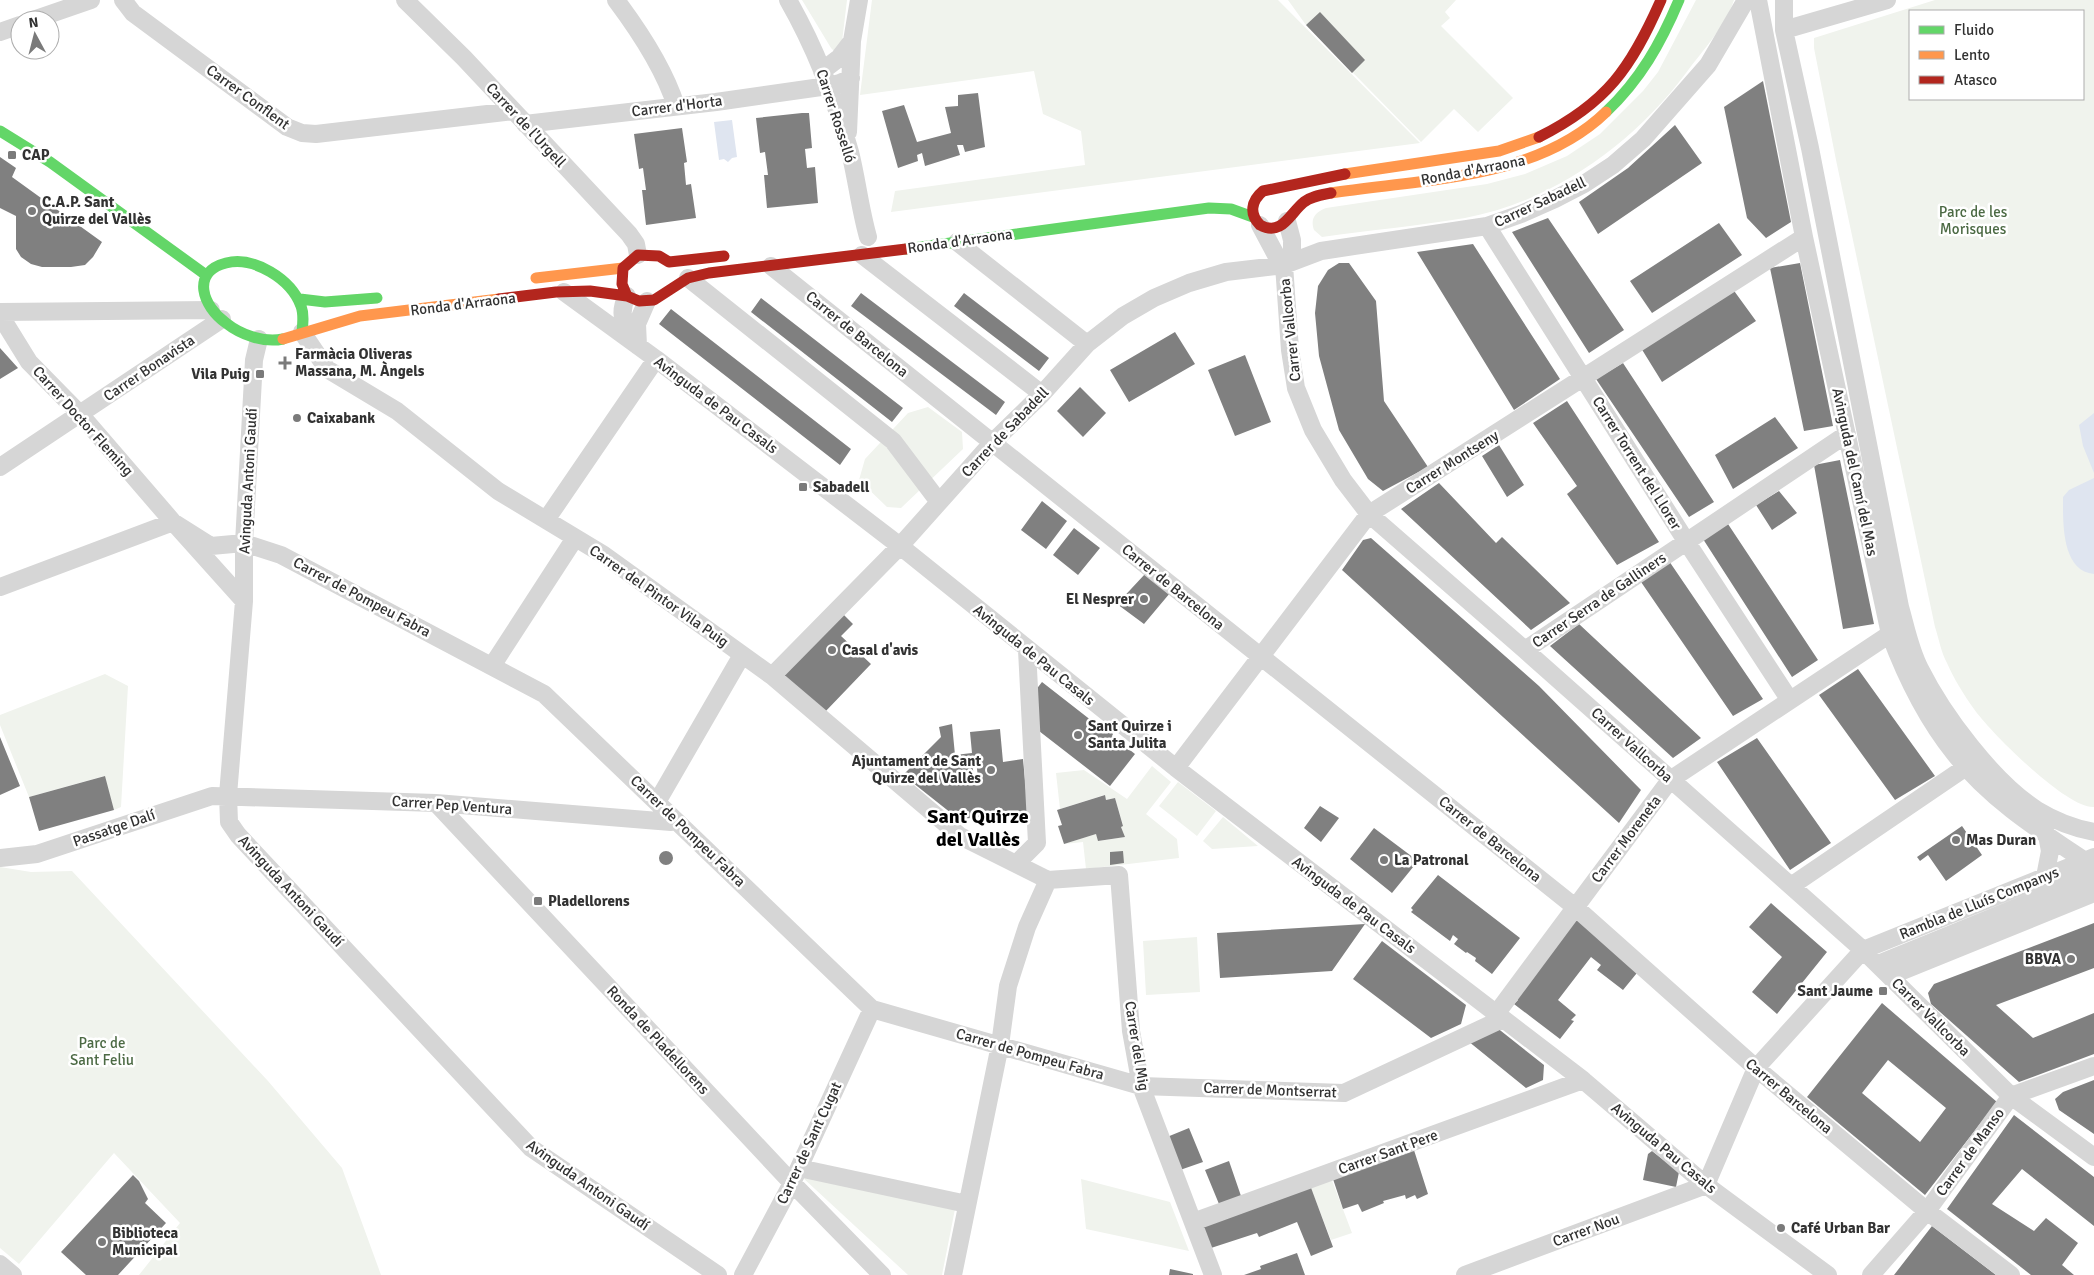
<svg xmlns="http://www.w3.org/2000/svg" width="2094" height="1275" viewBox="0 0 2094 1275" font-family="Signika,sans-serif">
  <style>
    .green { fill: #f0f3ed; fill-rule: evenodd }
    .water { fill: #dfe5f0 }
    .building { fill: #808080; fill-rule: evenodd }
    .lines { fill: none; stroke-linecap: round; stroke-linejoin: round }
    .street { stroke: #d6d6d6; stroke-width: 18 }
    .fast { stroke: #63d668; stroke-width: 11 }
    .slow { stroke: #ff974d; stroke-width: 11 }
    .jam { stroke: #b3261e; stroke-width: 11 }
    .poi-dot { fill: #7a7a7a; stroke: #fff; stroke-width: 2 }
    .labels { text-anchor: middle; stroke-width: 5; stroke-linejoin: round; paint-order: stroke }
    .street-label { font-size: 15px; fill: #323232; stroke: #fff }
    .poi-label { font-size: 15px; font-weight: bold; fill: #323232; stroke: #fff; text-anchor: start }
    .park-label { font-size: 15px; fill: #4c6a44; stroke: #fff }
    .district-label { font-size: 20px; font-weight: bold; fill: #000; stroke: #fff }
  </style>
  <rect width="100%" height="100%" fill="#fff"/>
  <path class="green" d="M802,0h45l-6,50 -6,2 -4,-4z
    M872,0h406l142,143 -529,69 4,-21 190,-26 -4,-34 -38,-17 -9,-43 -174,24z
    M1288,0h168l-11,12 5,6 -9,8 72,72 -35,34 -24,-23 -33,33 -115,-117z
    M1696,0h38c-9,27 -31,50 -48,73 -52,70 -133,129 -221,145 -47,8 -95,12 -143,19l-8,-7c-4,-11 1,-18 12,-22l161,-24 38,-10 42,-18 33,-22 43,-43 15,-19z
    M1935,0h159v807c-27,2 -104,-75 -120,-98 -10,-14 -20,-30 -27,-46 -6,-11 -8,-24 -12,-36l-99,-467 -22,-112v-10zM1910,11h173v88h-173z
    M928,407l34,25 1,17 -62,59 -14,-1 -28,-27 6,-21 43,-46z
    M105,674l23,12 -7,121 -7,3 -10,-34 -75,21 -29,-72v-10z
    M1152,766l19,16 -25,32 31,25 2,19 -93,11 -3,-27 -19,2 32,-10 3,7 26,-4 -4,-10 2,-2 -8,-27 -9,2 -2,-5 -44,14 -4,-36 28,-3 43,29z
    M1178,782l38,29 -19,25 -38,-30z
    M1223,817l35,29 -46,3 -9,-8z
    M0,867l31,5 41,-1 196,210 74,87 39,107h-242l41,-52 -66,-70 -95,111 -19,-16z
    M1197,937l3,55 -54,3 -3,-54z
    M802,1177l153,32 -13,66h-34z
    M1331,1178l21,55 -21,7 -21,-54z
    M1081,1179l89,23 19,49 -103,-22z"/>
  <path class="water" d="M732,120l5,37 -5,1 -4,4 -4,-3 -5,1 -5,-38z
    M2094,413v60l-11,-27 -4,-21z
    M2094,478v96c-33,-3 -31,-53 -31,-77l6,-7z"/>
  <path class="building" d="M1320,12l45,48 -13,13 -46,-48z
    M1763,81l28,141 -25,16 -19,-20 -23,-111z
    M978,93l7,54 -20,5 -2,-7h-6l3,10 -35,11 -3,-13 -5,2 1,6 -20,7 -16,-57 22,-6 13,37 34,-9 -6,-26 13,-1v-11z
    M802,113h7l3,35 -7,1 2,19 8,-1 3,36 -51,5 -3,-33h4l-3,-23 -5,1 -4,-35z
    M1675,125l27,38 -104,71 -19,-32 49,-34z
    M682,128l5,34 -3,1 2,22 5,-1 5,34 -50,7 -4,-35h4l-3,-22 -4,1 -5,-35z
    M0,157l16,11 -4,9 90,65 -9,15 -8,8 -14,2h-29l-11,-3 -10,-7 -5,-8v-33l-16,-8z
    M1548,218l76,112 -35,23 -77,-121z
    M1719,223l23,32 -90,58 -22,-32z
    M1473,244l87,135 -46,31 -97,-158z
    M1339,263h10l27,38 8,100 44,66 -45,24 -15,-12 -29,-49 -20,-74 -4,-43 3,-27 10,-16z
    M1800,263l33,163 -29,5 -34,-163z
    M1732,288l24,33 -94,61 -21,-34z
    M861,293l144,109 -9,13 -145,-109z
    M964,293l85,65 -10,13 -85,-65z
    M761,298l142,110 -11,14 -141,-110z
    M671,309l180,140 -11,16 -181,-141z
    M1175,332l20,32 -66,38 -19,-32z
    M0,348l18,20 -18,11z
    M1245,355l26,67 -36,14 -27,-66z
    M1623,363l91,139 -25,15 -93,-138z
    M1080,387l26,26 -23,24 -26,-26z
    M1567,401l92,141 -42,23 -50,-71 10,-8 -44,-63z
    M1775,417l23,31 -65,41 -18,-34z
    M1499,445l25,40 -17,12 -25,-41z
    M1840,460l34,164 -31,5 -29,-164z
    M1439,483l57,60 6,-6 68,66 -39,27 -130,-121z
    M1779,491l18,22 -25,17 -16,-25z
    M1042,501l25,20 -21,28 -25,-19z
    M1728,524l90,136 -26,17 -89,-138z
    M1074,528l26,20 -22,27 -25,-20z
    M1371,538l168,148 102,104 -22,33 -277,-253 21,-30z
    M1669,561l94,138 -30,17 -94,-137z
    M1145,574l25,19 -26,31 -27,-20z
    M843,614l10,10 -12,12 30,28 -47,49 -40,-38z
    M1579,624l122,114 -28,20 -123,-112z
    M1858,669l77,107 -40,24 -76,-105z
    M1042,682l50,39 2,-2 19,15 -1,2 23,18 -25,32 -71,-55 -4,-40z
    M952,724l3,31 17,-2 -2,-21 30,-3 3,33 20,-3 5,53 -67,7 -5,-2 -53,-42 38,-38 -2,-10zM972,760h4l2,18 -4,1z
    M0,737l20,49 -20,9z
    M1757,738l74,105 -41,27 -73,-108z
    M105,776l9,34 -75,21 -10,-34z
    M1105,795l1,5 9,-2 8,28 -2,1 4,10 -27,4 -2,-7 -32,10 -6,-18 4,-1 -5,-15z
    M1320,806l19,12 -18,24 -17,-14z
    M1962,826l20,29 -36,26 -18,-26 -8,6 -3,-4z
    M1374,828l44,33 -26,32 -42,-34z
    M1123,851l1,12 -14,2v-13z
    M659 858a7 7 0 1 1 14 0a7 7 0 1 1-14 0Z
    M1438,875l82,63 -28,36 -17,-13 1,-3 -9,-6 -1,1 -12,-9 4,-5 -5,-4 -3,6 -39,-29 2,-2 -2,-2z
    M1771,903l56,49 -50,62 -25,-22 30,-35 -33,-30z
    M1578,915l63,53 -18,22 -26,-20 4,-5 -10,-8 -33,43 18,15 -5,5 3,1 -14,18 -46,-35 4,-4 -4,-3z
    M2094,923v45l-98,37 37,33 61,-25v41l-75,28 -88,-78 -3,-11 6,-9z
    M1365,924l-33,47 -112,7 -3,-45z
    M1382,941l84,64 -5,19 -30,14 -78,-59z
    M1882,1003l115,99 -72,93 -118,-98zM1888,1060l58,48 -26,34 -58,-49z
    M1496,1027l48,38 -1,15 -17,8 -58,-47z
    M2094,1080v54l-35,-24 -4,-11 8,-7z
    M2014,1115l80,62v49l-72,-57 -30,35 42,27 12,-13 32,25 -16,22 12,10h-43l-84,-66z
    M1189,1128l14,34 -23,8 -13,-33z
    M1413,1147l15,47 -11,5 -2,-4 -9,4 -1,-4 -22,6 1,2 -22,9 -4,-8 -15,5 -11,-33z
    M1652,1151l27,21 -3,15 -33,-7 5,-26z
    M1229,1161l12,35 -22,8 -14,-34z
    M133,1175l6,6 9,18 -3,4 21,20 -48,52h-32l-25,-23z
    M1310,1185l23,62 -22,9 -14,-34 -38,15 -2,-4 -46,15 -10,-27z
    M1932,1226l64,49h-102z
    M1297,1253l8,22h-61l17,-6 -1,-3z
    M1170,1269l23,5v1h-24z"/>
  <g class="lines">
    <path class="street" d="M123,0l10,13 154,114 15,6 14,1 197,-23
      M405,0l59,58 165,176 7,10 2,11
      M616,0c24,32 48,68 60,106
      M788,0c27,47 47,99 62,152 7,28 10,57 18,85
      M1758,0l46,237 86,397c16,43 36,84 65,120 36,47 90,80 139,113
      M1784,0v30l26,118 90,459c6,21 10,43 20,62 23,46 73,113 117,141 18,11 36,18 57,22
      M33,20l58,-20
      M1784,30l103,-30
      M0,32l20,-7
      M822,71l17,-13 13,-17
      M525,124l191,-22 112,-16 12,-3 11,-5
      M848,132l4,-91 7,-41
      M1287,221l5,19v12l-8,13 6,85 6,38 17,42 30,50 26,34 156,136 338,300 148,146 83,61
      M1260,225l16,30 8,10
      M1487,226l199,315 103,158
      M957,242l130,102
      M862,255l180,139
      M771,266l804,641 181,161 171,143 84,64
      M688,278l205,163 46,61
      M564,292l92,67 244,187 276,222 407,312 123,105 122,90
      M627,296c-8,15 -5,29 6,43
      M0,312l211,-2
      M0,315l29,47 51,52 93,108 71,79
      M302,332l25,37 70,42 101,80 106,64 168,121 188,160 88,44
      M259,339l-5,21 -10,183v58l-16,194 1,27 9,13 293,313 187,127
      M638,346l-1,-22 10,-23
      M0,467l222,-148
      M546,520l110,-161
      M0,587l173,-65 38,24 33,-3 37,12 263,139 328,315 269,77 203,7 158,-74
      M1525,650l322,-216
      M492,666l83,-128
      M772,676l128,-130 92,-103 50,-49 45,-50 36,-28 31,-18 35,-15 37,-11 58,-7 37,-14 166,-25 34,-12 34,-15 29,-15 29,-19 30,-26 65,-74 38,-65
      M1176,768l193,-254 435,-277
      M657,802l85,-147
      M436,803l356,380 90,92
      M0,858l37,-4 175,-58 224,7 235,19 4,-2
      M1016,864l21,-21 -10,-193
      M2045,877l5,-26 -3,-16
      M1048,880l71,-5 12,156 10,55 72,189
      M1791,886l175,-119
      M1878,964l216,-88
      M1890,976l204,-83
      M1496,1014l174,-234 220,-146
      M799,1168l168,36
      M1193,1222l390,-142
      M0,1264l13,11
      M743,1275l49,-92 80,-174
      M953,1275l47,-230 8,-59 19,-59 21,-47
      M1465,1275l241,-90 50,-117 107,-118 231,-93
      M1871,1275l56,-64 84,-115 83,-30"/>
    <path class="fast" d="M1606,112c34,-32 55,-69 73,-112
      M0,131l50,31 156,113
      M906,249l303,-41 22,1 22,8
      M300,299l25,3 52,-4
      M283,339c-19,4 -42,-4 -57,-16 -23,-16 -36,-51 0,-60 28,-7 65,16 75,43 3,8 2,17 1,26"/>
    <path class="slow" d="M1345,174l154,-23 40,-14
      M1331,193c91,-14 205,-13 275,-81
      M536,278l87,-10
      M283,339l77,-23 139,-17"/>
    <path class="jam" d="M1539,137c68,-34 92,-69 122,-137
      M1331,193c-10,2 -19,3 -27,9 -14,11 -22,35 -44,23 -11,-11 -9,-24 3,-34l82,-17
      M627,296l-5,-12 1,-16 15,-13 21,1 10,6 55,-6
      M499,299l57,-7 34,-1 37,5 12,5 15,-1 34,-22 21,-5 197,-24"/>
  </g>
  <g class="poi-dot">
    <rect x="7" y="150" width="10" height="10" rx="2.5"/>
    <circle cx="32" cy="211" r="5"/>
    <path d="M282.5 355.5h5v5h5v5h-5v5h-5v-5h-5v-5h5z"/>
    <rect x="255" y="369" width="10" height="10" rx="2.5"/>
    <circle cx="297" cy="418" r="5"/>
    <rect x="798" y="482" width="10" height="10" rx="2.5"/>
    <circle cx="1144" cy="599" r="5"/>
    <circle cx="832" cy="650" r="5"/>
    <circle cx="1078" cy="735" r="5"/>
    <circle cx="991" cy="770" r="5"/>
    <circle cx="1956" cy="840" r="5"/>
    <circle cx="1384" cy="860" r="5"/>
    <rect x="533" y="896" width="10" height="10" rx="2.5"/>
    <circle cx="2071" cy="959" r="5"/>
    <rect x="1878" y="986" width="10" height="10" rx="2.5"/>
    <circle cx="1781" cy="1228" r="5"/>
    <circle cx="102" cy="1242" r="5"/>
  </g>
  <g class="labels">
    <g class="street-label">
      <text transform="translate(248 97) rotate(36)" y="5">Carrer Conflent</text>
      <text transform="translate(677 106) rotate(-7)" y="5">Carrer d'Horta</text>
      <text transform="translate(836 116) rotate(72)" y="5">Carrer Rosselló</text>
      <text transform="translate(526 125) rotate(47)" y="5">Carrer de l'Urgell</text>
      <text transform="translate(1473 170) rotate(-11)" y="5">Ronda d'Arraona</text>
      <text transform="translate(1540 202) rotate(-25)" y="5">Carrer Sabadell</text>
      <text transform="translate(960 241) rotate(-8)" y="5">Ronda d'Arraona</text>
      <text transform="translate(463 304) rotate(-7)" y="5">Ronda d'Arraona</text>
      <text transform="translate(1290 330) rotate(-96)" y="5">Carrer Vallcorba</text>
      <text transform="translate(857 334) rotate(39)" y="5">Carrer de Barcelona</text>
      <text transform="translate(149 368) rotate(-34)" y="5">Carrer Bonavista</text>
      <text transform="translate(716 405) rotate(37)" y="5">Avinguda de Pau Casals</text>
      <text transform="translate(83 421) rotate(48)" y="5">Carrer Doctor Fleming</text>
      <text transform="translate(1005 432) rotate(-46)" y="5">Carrer de Sabadell</text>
      <text transform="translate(1452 462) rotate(-32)" y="5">Carrer Montseny</text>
      <text transform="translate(1637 463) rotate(58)" y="5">Carrer Torrent del Llorer</text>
      <text transform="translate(1855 472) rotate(78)" y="5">Avinguda del Camí del Mas</text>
      <text transform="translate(248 481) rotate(-87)" y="5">Avinguda Antoni Gaudí</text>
      <text transform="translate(1173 587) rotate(39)" y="5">Carrer de Barcelona</text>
      <text transform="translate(659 596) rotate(35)" y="5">Carrer del Pintor Vila Puig</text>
      <text transform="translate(362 597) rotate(28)" y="5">Carrer de Pompeu Fabra</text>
      <text transform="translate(1599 600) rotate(-34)" y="5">Carrer Serra de Galliners</text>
      <text transform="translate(1034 655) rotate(39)" y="5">Avinguda de Pau Casals</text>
      <text transform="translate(1632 745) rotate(42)" y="5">Carrer Vallcorba</text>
      <text transform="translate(452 805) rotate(4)" y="5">Carrer Pep Ventura</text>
      <text transform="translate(114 828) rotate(-19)" y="5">Passatge Dalí</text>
      <text transform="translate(688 831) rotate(44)" y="5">Carrer de Pompeu Fabra</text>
      <text transform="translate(1490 839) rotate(39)" y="5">Carrer de Barcelona</text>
      <text transform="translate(1626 839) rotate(-53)" y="5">Carrer Moreneta</text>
      <text transform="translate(291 891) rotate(47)" y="5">Avinguda Antoni Gaudí</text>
      <text transform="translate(1979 903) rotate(-22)" y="5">Rambla de Lluís Companys</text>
      <text transform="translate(1354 905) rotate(37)" y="5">Avinguda de Pau Casals</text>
      <text transform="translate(1931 1017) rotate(45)" y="5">Carrer Vallcorba</text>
      <text transform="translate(658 1040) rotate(47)" y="5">Ronda de Pladellorens</text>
      <text transform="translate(1137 1046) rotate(81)" y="5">Carrer del Mig</text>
      <text transform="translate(1030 1054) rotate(16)" y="5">Carrer de Pompeu Fabra</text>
      <text transform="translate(1270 1090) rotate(2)" y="5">Carrer de Montserrat</text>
      <text transform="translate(1789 1096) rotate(40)" y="5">Carrer Barcelona</text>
      <text transform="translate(809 1143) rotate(-65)" y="5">Carrer de Sant Cugat</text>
      <text transform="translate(1664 1148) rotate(40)" y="5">Avinguda Pau Casals</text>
      <text transform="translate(1388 1152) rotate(-20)" y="5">Carrer Sant Pere</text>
      <text transform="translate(1970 1152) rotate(-54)" y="5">Carrer de Manso</text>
      <text transform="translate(588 1185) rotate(35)" y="5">Avinguda Antoni Gaudí</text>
      <text transform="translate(1586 1230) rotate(-20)" y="5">Carrer Nou</text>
    </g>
    <g class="poi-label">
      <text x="22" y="160">CAP</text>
      <text x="42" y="207">C.A.P. Sant<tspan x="42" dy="17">Quirze del Vallès</tspan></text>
      <text x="295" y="359">Farmàcia Oliveras<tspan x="295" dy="17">Massana, M. Àngels</tspan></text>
      <text x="250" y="379" text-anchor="end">Vila Puig</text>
      <text x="307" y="423">Caixabank</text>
      <text x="813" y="492">Sabadell</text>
      <text x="1134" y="604" text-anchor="end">El Nesprer</text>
      <text x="842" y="655">Casal d'avis</text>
      <text x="1088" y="731">Sant Quirze i<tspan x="1088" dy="17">Santa Julita</tspan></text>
      <text x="981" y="766" text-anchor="end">Ajuntament de Sant<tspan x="981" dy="17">Quirze del Vallès</tspan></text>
      <text x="1966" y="845">Mas Duran</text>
      <text x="1394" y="865">La Patronal</text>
      <text x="548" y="906">Pladellorens</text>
      <text x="2061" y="964" text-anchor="end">BBVA</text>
      <text x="1873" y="996" text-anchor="end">Sant Jaume</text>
      <text x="1791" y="1233">Café Urban Bar</text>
      <text x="112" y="1238">Biblioteca<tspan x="112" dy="17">Municipal</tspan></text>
    </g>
    <g class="park-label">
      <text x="1973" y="217">Parc de les<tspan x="1973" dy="17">Morisques</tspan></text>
      <text x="102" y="1048">Parc de<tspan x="102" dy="17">Sant Feliu</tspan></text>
    </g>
    <g class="district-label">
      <text x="978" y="823">Sant Quirze<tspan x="978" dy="23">del Vallès</tspan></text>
    </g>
  </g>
  <rect x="1909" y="10" width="175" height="90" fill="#ffffff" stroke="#adadad"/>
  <rect x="1919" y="26" width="25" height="8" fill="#63d668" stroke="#adadad"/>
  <text x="1954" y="35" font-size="15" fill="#323232">Fluido</text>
  <rect x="1919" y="51" width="25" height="8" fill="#ff974d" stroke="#adadad"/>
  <text x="1954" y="60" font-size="15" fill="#323232">Lento</text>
  <rect x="1919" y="76" width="25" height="8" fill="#b3261e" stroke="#adadad"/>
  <text x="1954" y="85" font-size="15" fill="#323232">Atasco</text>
  <g transform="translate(35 35) rotate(353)"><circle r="24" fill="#ffffff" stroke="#adadad"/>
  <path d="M0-4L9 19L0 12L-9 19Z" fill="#7a7a7a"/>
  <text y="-8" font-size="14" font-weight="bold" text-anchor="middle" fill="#323232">N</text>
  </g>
</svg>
